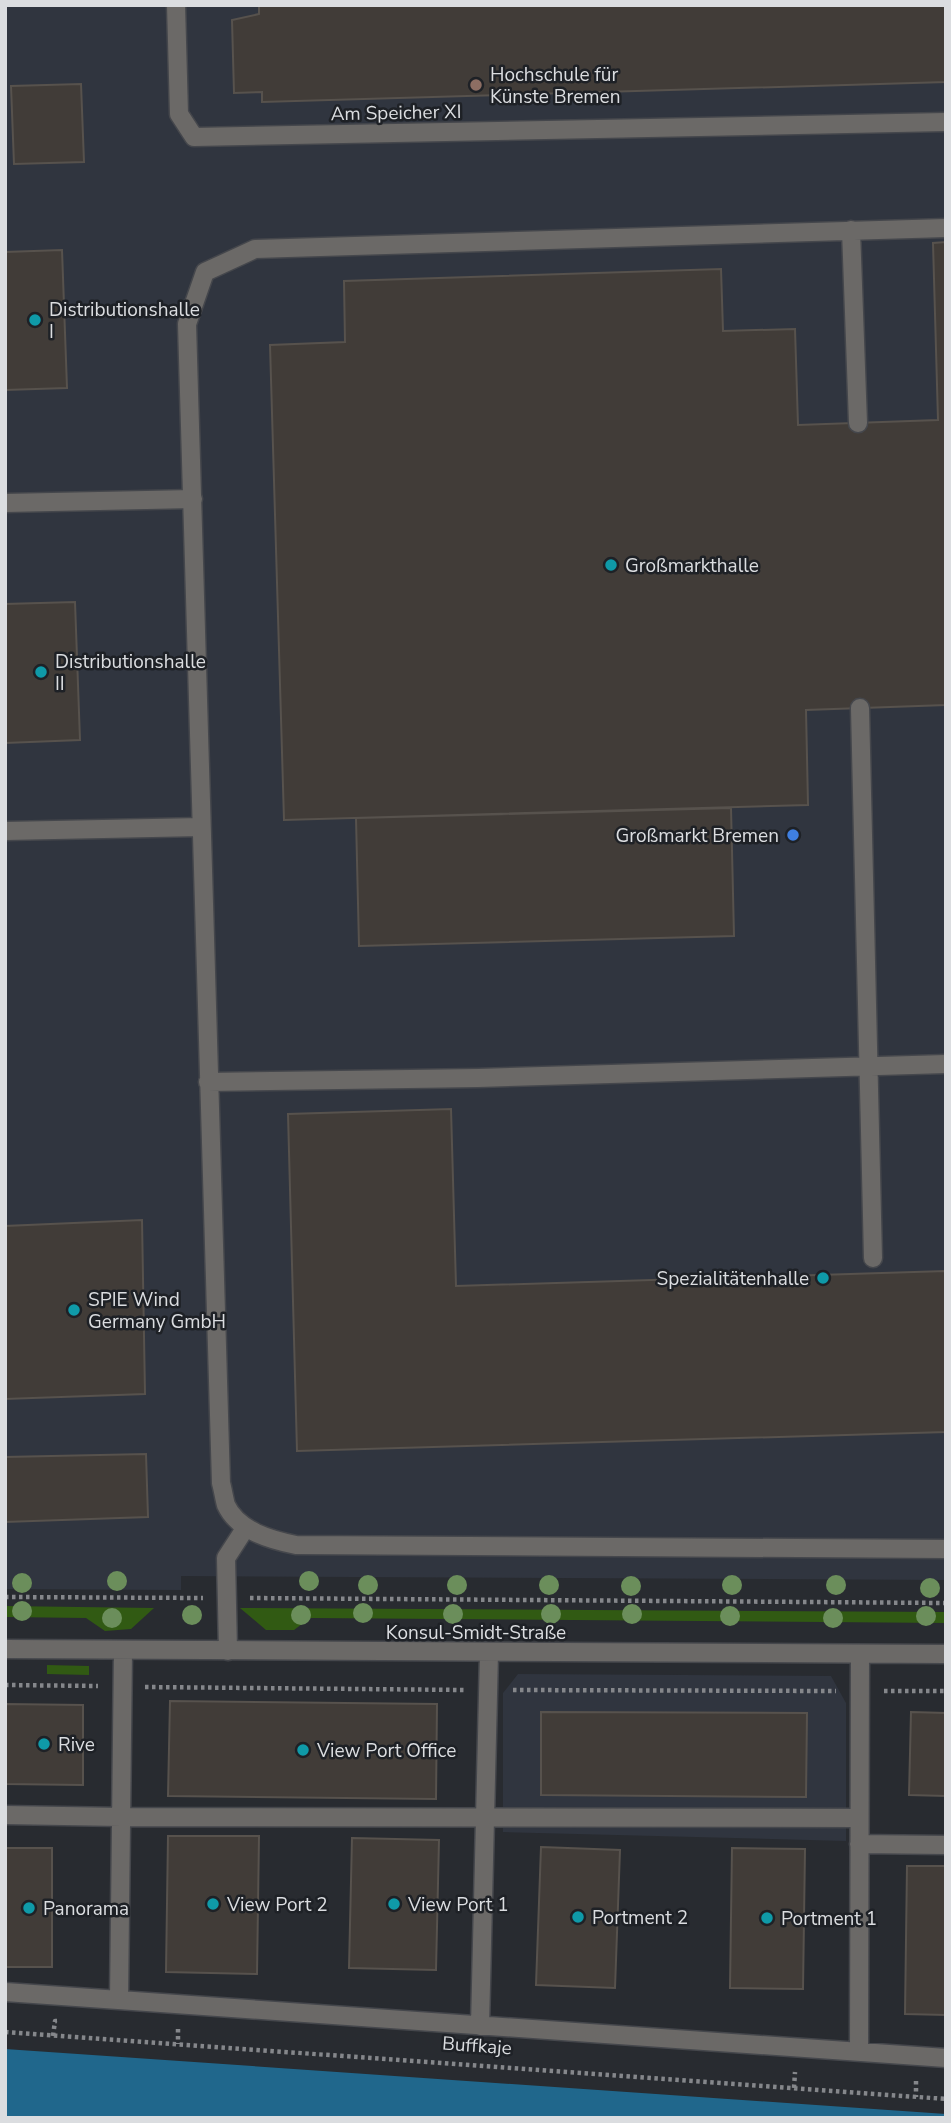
<svg xmlns="http://www.w3.org/2000/svg" width="951" height="2123" viewBox="0 0 951 2123" font-family="'Nunito Sans',sans-serif">
  <style>
    .built { fill: #30353f }
    .green { fill: #315a13 }
    .water { fill: #20678c }
    .building { fill: #413c38; stroke: #57524d; stroke-width: 2 }
    .lines { fill: none; stroke-linecap: round; stroke-linejoin: round }
    .minor-casing { stroke: #45474c; stroke-width: 21 }
    .path { stroke: #85878b; stroke-width: 4.5; stroke-dasharray: 3.5 3.5; stroke-linecap: butt }
    .minor { stroke: #6b6967; stroke-width: 18 }
    .tree { fill: #6b8e5b }
    .education-dot { fill: #8d6e63; stroke: #1e2126; stroke-width: 2.5 }
    .culture-dot { fill: #0f9aa8; stroke: #1e2126; stroke-width: 2.5 }
    .shop-dot { fill: #3f7fe0; stroke: #1e2126; stroke-width: 2.5 }
    .labels { text-anchor: middle; stroke-width: 5; stroke-linejoin: round; paint-order: stroke }
    .poi-label { font-size: 19px; fill: #dbdde0; stroke: #1e2126; text-anchor: start }
    .street-label { font-size: 19px; fill: #dbdde0; stroke: #1e2126 }
  </style>
  <rect width="100%" height="100%" fill="#282b30"/>
  <path class="built" d="M5,5h941v1575l-765,-4v14l-176,-1z
    M518,1674l313,2 15,27v138l-343,-9v-139z"/>
  <path class="green" d="M5,1606l149,2 -23,21 -26,2 -19,-13 -81,-1z
    M240,1608l706,4v11l-636,-5 -16,12h-28z
    M47,1665l42,1v9l-42,-1z"/>
  <path class="water" d="M5,2049l941,65v4h-941z"/>
  <path class="building" d="M302,5h644v77l-684,20v-10l-28,1 -2,-73 27,-6v-8z
    M81,84l3,78 -70,2 -3,-78z
    M946,242v463l-140,5 2,95 -524,15 -14,-475 75,-3 -1,-61 377,-12 2,62 72,-2 3,96 140,-5 -5,-177z
    M62,250l5,138 -62,2v-138z
    M75,602l5,138 -75,3v-139z
    M731,808l3,128 -375,10 -3,-128z
    M451,1109l5,177 490,-15v161l-649,19 -9,-337z
    M142,1220l3,174 -140,5v-173z
    M146,1454l2,63 -143,5v-65z
    M170,1701l267,3 -1,95 -268,-3z
    M5,1704l78,1v80l-78,-1z
    M541,1712l266,1 -1,84 -265,-2z
    M911,1712l35,1v83l-37,-1z
    M168,1836h91l-2,138 -91,-2z
    M352,1838l87,2 -3,130 -87,-2z
    M541,1847l79,3 -5,138 -79,-3z
    M5,1848h47v119h-47z
    M732,1848l73,1 -2,140 -73,-1z
    M907,1866h39v149l-41,-1z"/>
  <g class="lines">
    <defs>
      <path id="minor" d="M176,5l3,109 15,23 752,-15
        M946,228l-691,21 -50,23 -18,52 34,1159c2,7 3,15 5,22 12,26 45,35 70,40l650,4
        M851,230l7,193
        M5,503l188,-4
        M860,708l13,550
        M5,831l196,-4
        M208,1082l270,-4 468,-14
        M5,1649l941,5
        M228,1651l-2,-93 20,-31
        M5,1815l116,2 738,1
        M859,1844l87,1
        M5,1992l941,66
        M119,2000l4,-350
        M480,2026l9,-373
        M859,2052l1,-398"/>
    </defs>
    <use href="#minor" class="minor-casing"/>
    <path class="path" d="M5,1597l198,1
      M250,1598l696,5
      M5,1685l93,1
      M145,1687l320,3
      M513,1690l323,1
      M884,1691h62
      M178,2029v15
      M5,2032l941,67
      M53,2036l2,-15h2
      M916,2081v16
      M794,2088l1,-16"/>
    <use href="#minor" class="minor"/>
  </g>
  <g class="tree">
    <circle cx="117" cy="1581" r="10"/>
    <circle cx="309" cy="1581" r="10"/>
    <circle cx="22" cy="1583" r="10"/>
    <circle cx="368" cy="1585" r="10"/>
    <circle cx="457" cy="1585" r="10"/>
    <circle cx="549" cy="1585" r="10"/>
    <circle cx="732" cy="1585" r="10"/>
    <circle cx="836" cy="1585" r="10"/>
    <circle cx="631" cy="1586" r="10"/>
    <circle cx="930" cy="1588" r="10"/>
    <circle cx="22" cy="1611" r="10"/>
    <circle cx="363" cy="1613" r="10"/>
    <circle cx="453" cy="1614" r="10"/>
    <circle cx="551" cy="1614" r="10"/>
    <circle cx="632" cy="1614" r="10"/>
    <circle cx="192" cy="1615" r="10"/>
    <circle cx="301" cy="1615" r="10"/>
    <circle cx="730" cy="1616" r="10"/>
    <circle cx="926" cy="1616" r="10"/>
    <circle cx="112" cy="1618" r="10"/>
    <circle cx="833" cy="1618" r="10"/>
  </g>
  <circle class="education-dot" cx="476" cy="85" r="7"/>
  <g class="culture-dot">
    <circle cx="35" cy="320" r="7"/>
    <circle cx="611" cy="565" r="7"/>
    <circle cx="41" cy="672" r="7"/>
    <circle cx="823" cy="1278" r="7"/>
    <circle cx="74" cy="1310" r="7"/>
    <circle cx="44" cy="1744" r="7"/>
    <circle cx="303" cy="1750" r="7"/>
    <circle cx="213" cy="1904" r="7"/>
    <circle cx="394" cy="1904" r="7"/>
    <circle cx="29" cy="1908" r="7"/>
    <circle cx="578" cy="1917" r="7"/>
    <circle cx="767" cy="1918" r="7"/>
  </g>
  <circle class="shop-dot" cx="793" cy="835" r="7"/>
  <g class="labels">
    <g class="poi-label">
      <text x="490" y="81">Hochschule für<tspan x="490" dy="22">Künste Bremen</tspan></text>
      <text x="49" y="316">Distributionshalle<tspan x="49" dy="22">I</tspan></text>
      <text x="625" y="572">Großmarkthalle</text>
      <text x="55" y="668">Distributionshalle<tspan x="55" dy="22">II</tspan></text>
      <text x="779" y="842" text-anchor="end">Großmarkt Bremen</text>
      <text x="809" y="1285" text-anchor="end">Spezialitätenhalle</text>
      <text x="88" y="1306">SPIE Wind<tspan x="88" dy="22">Germany GmbH</tspan></text>
      <text x="58" y="1751">Rive</text>
      <text x="317" y="1757">View Port Office</text>
      <text x="227" y="1911">View Port 2</text>
      <text x="408" y="1911">View Port 1</text>
      <text x="43" y="1915">Panorama</text>
      <text x="592" y="1924">Portment 2</text>
      <text x="781" y="1925">Portment 1</text>
    </g>
    <g class="street-label">
      <text transform="translate(396 112) rotate(-1)" y="7">Am Speicher XI</text>
      <text x="476" y="1639">Konsul-Smidt-Straße</text>
      <text transform="translate(477 2045) rotate(4)" y="7">Buffkaje</text>
    </g>
  </g>
  <rect width="951" height="2123" fill="none" stroke="#dbdde0" stroke-width="14"/>
</svg>
